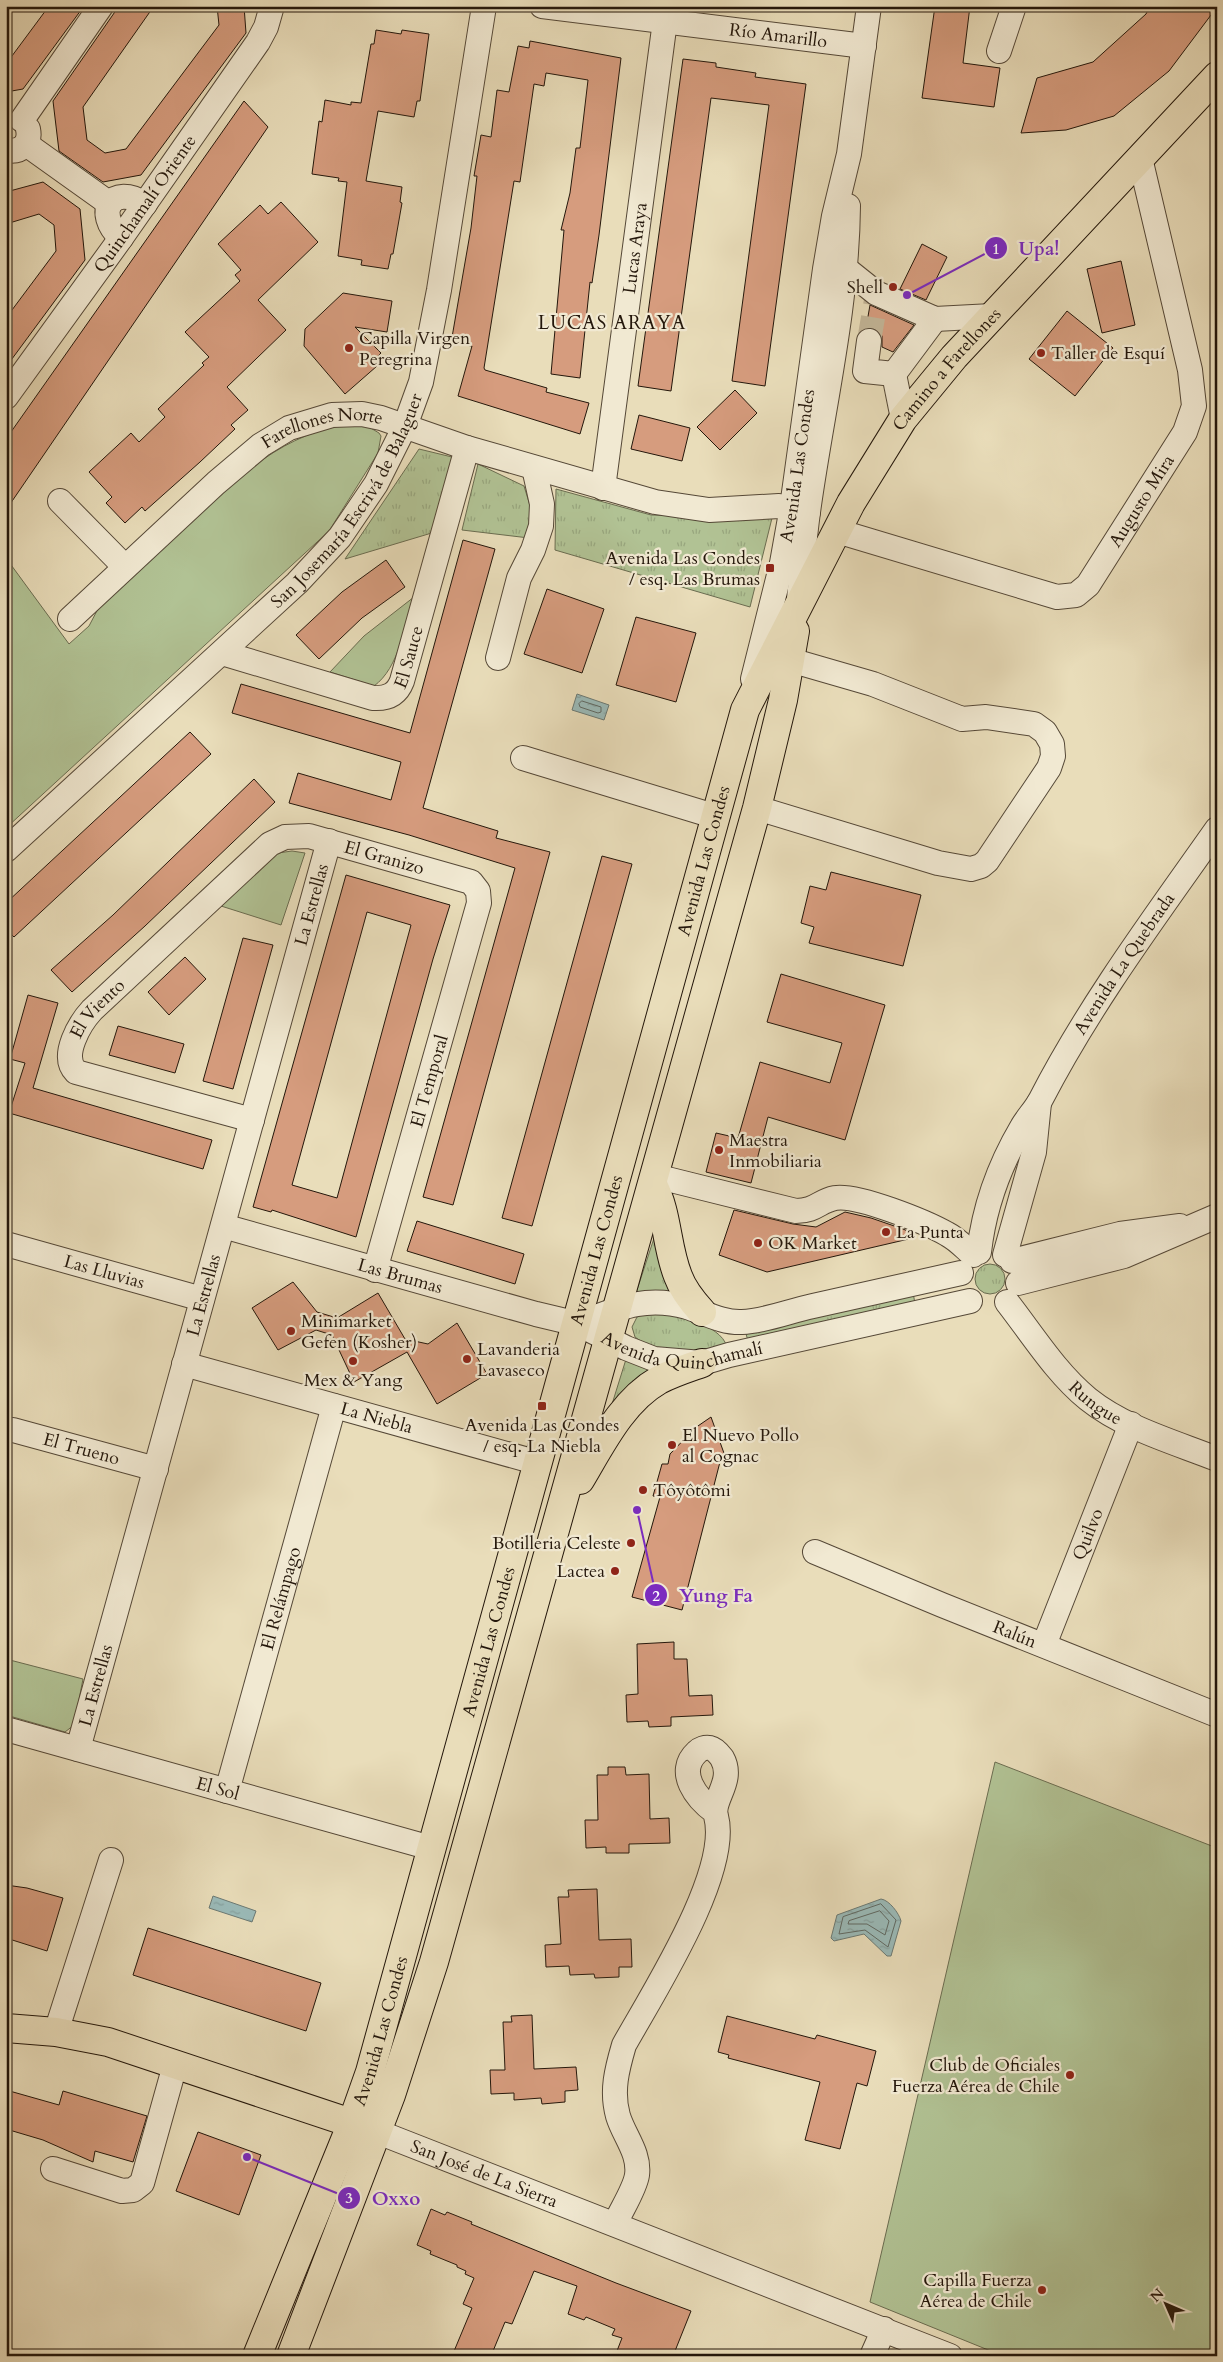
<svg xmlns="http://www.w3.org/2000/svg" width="1223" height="2362" viewBox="0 0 1223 2362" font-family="Cardo,serif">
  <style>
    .grass { fill: url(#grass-tufts); stroke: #6a6c50 }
    .green { fill: #b1c294; stroke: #6a6c50 }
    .water { fill: url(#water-ripples); stroke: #6b7973 }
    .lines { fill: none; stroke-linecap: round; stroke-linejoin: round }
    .shore { stroke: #5f6862; stroke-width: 1 }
    .building { fill: #d69c7e; stroke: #24170b; fill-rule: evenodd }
    .minor-tunnel { stroke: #c2b597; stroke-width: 24; stroke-dasharray: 24 12; stroke-linecap: butt }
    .minor-casing { stroke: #554837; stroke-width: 26 }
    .major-casing { stroke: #24170b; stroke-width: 30 }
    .minor { stroke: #f1e9d2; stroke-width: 24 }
    .major { stroke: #e9ddba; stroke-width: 28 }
    .poi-dot { fill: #8f2418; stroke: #f1e9d2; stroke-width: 2 }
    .labels { text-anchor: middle; stroke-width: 4.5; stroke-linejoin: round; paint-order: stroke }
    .street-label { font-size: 18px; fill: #24170b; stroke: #f1e9d2 }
    .poi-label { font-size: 18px; fill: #24170b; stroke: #f1e9d2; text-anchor: start }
    .neighbourhood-label { font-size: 19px; letter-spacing: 1px; fill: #24170b; stroke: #f1e9d2 }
    .leader { fill: none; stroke: #7b2cbf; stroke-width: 2 }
    .callout-dot { fill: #7b2cbf; stroke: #f1e9d2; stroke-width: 2 }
    .mark-label { font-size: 15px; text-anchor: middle; font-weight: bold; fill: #fff }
    .callout-label { font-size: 19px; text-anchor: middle; font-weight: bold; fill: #7b2cbf; stroke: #f1e9d2; stroke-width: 4.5; stroke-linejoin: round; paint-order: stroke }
  </style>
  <defs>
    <pattern id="grass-tufts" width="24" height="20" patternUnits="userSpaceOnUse" patternTransform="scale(1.25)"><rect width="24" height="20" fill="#b1c294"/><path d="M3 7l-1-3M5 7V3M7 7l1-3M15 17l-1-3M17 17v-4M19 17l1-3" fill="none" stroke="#98a67e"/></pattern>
    <pattern id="water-ripples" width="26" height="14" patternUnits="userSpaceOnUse" patternTransform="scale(1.25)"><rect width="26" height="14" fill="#9abab8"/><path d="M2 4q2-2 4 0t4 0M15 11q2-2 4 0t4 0" fill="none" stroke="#859f9d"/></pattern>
  </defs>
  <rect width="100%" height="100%" fill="#e9ddba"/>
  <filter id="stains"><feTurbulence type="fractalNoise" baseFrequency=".004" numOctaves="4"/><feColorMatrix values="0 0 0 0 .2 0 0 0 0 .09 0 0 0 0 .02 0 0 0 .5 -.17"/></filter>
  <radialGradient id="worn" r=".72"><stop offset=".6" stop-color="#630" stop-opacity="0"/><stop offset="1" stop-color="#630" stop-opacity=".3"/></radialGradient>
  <path class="grass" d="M419,449l33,8 -17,75 -90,27z
    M478,464l46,22 8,26 -3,26 -67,-8z
    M556,489l95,26 121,3 -22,89 -195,-57z
    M659,1223l20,72 -43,-2z
    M975 1279a15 15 0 1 1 30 0a15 15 0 1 1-30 0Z
    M913,1292l2,12 -166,40 -3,-10z
    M648,1312c21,1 73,11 79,35 -28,8 -68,9 -92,-10l-3,-10 5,-10z
    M627,1356l33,16 -52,45z"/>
  <path class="green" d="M353,424l16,3 10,6 2,3 -3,17 -49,78 -323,297v-270l63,86 20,-18 11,-21c30,-27 60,-55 90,-83 48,-45 95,-91 163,-98z
    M414,597c-9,28 -15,71 -40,89l-44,-14 34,-36z
    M292,851l13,2 -24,72 -60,-19 57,-53z
    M6,1659l77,20 -9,46 -9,7 -59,-17z
    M995,1762l222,86v508h-214l-133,-54z"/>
  <path class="water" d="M577,694l32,11 -5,15 -32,-10z
    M213,1896l43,15 -4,11 -43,-14z
    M881,1899c8,1 18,14 20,22l-10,35h-4l-23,-22 -30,7 -3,-3 6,-23z"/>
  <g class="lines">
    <path class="shore" d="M582,701l19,6v5l-3,1 -18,-6 -1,-3z
      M881,1904l15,16 -8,27 -23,-17 -26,4 4,-17z
      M880,1911l9,10 -4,14 -18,-11h-19l1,-3z"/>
  </g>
  <path class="building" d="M49,6h35l-61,83 -17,3v-28z
    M119,6h35l-71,101 4,33 18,13 21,-4 93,-124 -2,-19h27l2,27 -105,142 -38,7 -44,-31 -6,-50z
    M935,6h35l-7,57 37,5 -6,39 -72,-9z
    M1150,6l67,1 -48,64 -55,45 -48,14 -45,3 16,-55 56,-16 53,-48z
    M376,30l25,4 1,-4 27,4 -9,67h-3l-3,16 -36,-6 -12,70 36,6 -2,15 2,1 -9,51h-2l-3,15 -27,-4 1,-5 -24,-4 9,-74 -9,-1 1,-3 -27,-4 7,-53 3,1 3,-22 26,5v-3l10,1 10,-59h3z
    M530,41l91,17 -22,177 -7,48 -2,-1 -10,96 -29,-4 13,-144h-3l9,-37 6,-45h4l8,-68 -42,-7 -2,13 -10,-2 -14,98 -6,-1 -30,187 1,2 62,18 -1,4 43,11 -9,31 -122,-38 14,-50 -21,-3 20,-115 6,-52h-3l7,-41 10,2 6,-47 12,2 9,-46 11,2z
    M683,59l33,4v4l40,6 -1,4 51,7 -41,302 -33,-5 37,-276 -58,-7 -40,293 -33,-5z
    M244,101l24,26 -262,383v-71z
    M43,182l37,27 5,51 -79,107v-49l50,-67 -2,-26 -15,-11 -33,10v-32z
    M281,202l37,40 -60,58 28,30 -59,57 21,23 -17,15 4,4 -35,33 -55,49 -3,-4 -17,16 -19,-20 6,-6 -23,-25 42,-39 8,9 26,-25 -7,-8 46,-44 -2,-2 7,-6 -24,-25 55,-51 -5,-6 6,-5 -23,-26 42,-39 8,9z
    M922,244l25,13 -21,43 -26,-11z
    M1121,261l14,64 -33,8 -15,-64z
    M343,293l49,8 -5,31 -32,-5 26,26 -4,4v9l-32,28 -41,-48 1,-17z
    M870,305l44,20 -21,27 -11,-5v-11l-4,-6 -12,-2z
    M1067,311l46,37 -38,48 -46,-37z
    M735,390l22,23 -37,37 -23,-23z
    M639,415l51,13 -8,33 -51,-12z
    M463,540l32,9 -72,259 75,23 -2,7 54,14 -97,353 -30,-8 92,-329 -106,-33 -120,-32 9,-30 93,27 10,-38 -169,-49 9,-29 169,49z
    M386,560l19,27 -43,31 -43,41 -23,-24 46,-43z
    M547,589l57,20 -22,64 -58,-19z
    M636,617l60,16 -20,69 -60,-17z
    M190,732l21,22 -197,183 -8,-8v-26z
    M254,779l21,23 -130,124 -73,66 -21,-22 62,-55z
    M602,856l30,8 -100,362 -30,-8z
    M831,872l90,23 -18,71 -94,-23 5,-16 -13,-4 9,-37 16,4z
    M346,875l104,30 -17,54 -77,278 -84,-27 -1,2 -18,-5zM367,912l44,13 -74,273 -45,-13z
    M243,938l30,7 -40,144 -30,-8z
    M185,957l21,22 -37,36 -21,-23z
    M781,974l104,31 -40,135 -77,-23 -17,66 -45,-11 10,-39 22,5 22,-76 70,21 12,-40 -75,-21z
    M28,995l30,8 -25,85 179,52 -9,29 -194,-56 16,-50 -15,-4z
    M118,1026l66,18 -9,29 -66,-18z
    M734,1210l59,14 23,3 29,-15 26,6 32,11 9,4 1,5 -146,34 -48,-17z
    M417,1221l107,33 -9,30 -108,-33z
    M293,1282l24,30 20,6 41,-25 27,46 23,5 29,-21 30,51 -50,30 -30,-52 -53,30 -22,-47 -16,-5 -38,20 -26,-42z
    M711,1417l14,39 -4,2 -39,152 -50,-13 28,-100 -7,-1 9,-32h6l2,-10 25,-26z
    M674,1642v17h13l2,37 23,-1 1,20 -42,2v9l-22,1 -1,-6 -21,1 -1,-27 12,-1 -1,-50z
    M608,1767h17l1,8 23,-1 1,45 19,-1 1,25 -41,1v9h-23v-6l-20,1 -1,-28h13l-1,-45h11z
    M6,1885l21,3 36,10 -16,53 -41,-13z
    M597,1889l2,51 32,-1 1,28h-13v10l-24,1 -1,-4 -24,1 -1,-9 -23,1 -1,-22 16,-1 -3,-47h11l-1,-7z
    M148,1928l173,55 -15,48 -173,-56z
    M532,2015l2,54 42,-2 2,23 -13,1v11l-23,2 -1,-6 -27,2v-7l-23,1 -1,-24h15l-2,-48h9l-1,-6z
    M727,2016l88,23 2,-4 59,16 -9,35 -10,-3 -17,66 -35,-9 15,-58 -92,-24 1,-3 -11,-3z
    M6,2090l53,15 4,-14 84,25 -14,46 -38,-11 -2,11 -50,-22 -37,-11z
    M198,2132l63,23 -22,60 -63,-24z
    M431,2209l14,6 2,-3 25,10 -1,2 145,59 75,28 -18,45h-58l7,-18 -10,-3 3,-6 -29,-12 -2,3 -16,-6 9,-28 -43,-15 -22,53 -7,-2 -14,34h-39l20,-48 -9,-4 11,-26 -9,-4 1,-3 -9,-4v-2l-27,-11 1,-3 -14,-6z"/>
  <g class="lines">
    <path class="minor-tunnel" d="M869,341l7,-41"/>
    <defs>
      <g id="minor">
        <path id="s1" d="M542,6l322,40"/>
        <path d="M999,51l15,-45"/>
        <path d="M22,120l79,-114"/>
        <path d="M26,144l84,60"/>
        <path d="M6,150c15,3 25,-6 22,-21"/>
        <path d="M121,238c-28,-26 -9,-55 24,-34"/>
        <path d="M846,269l30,24 59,26 57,-3"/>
        <path d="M869,341l-4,30 29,3 41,-55"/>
        <path d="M894,374l9,45"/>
        <path id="s2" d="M6,397l115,-159 137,-196 8,-15 6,-21"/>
        <path id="s3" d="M603,488l64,-482"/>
        <path d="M60,501l65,66"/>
        <path id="s4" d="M837,531l220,66 19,-2 12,-10 97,-153 9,-26 -4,-36 -50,-212"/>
        <path d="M799,599c3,-29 5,-58 9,-87 14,-102 39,-202 40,-306"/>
        <path id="s5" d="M70,619l146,-136 45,-38 28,-17 43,-13 30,-1 19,4 86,30 188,54 54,8 70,-4 29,6"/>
        <path id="s6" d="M222,653l151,45c15,1 24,-4 29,-17l65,-233"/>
        <path d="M498,658l21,-80 14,-28 8,-24 1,-22 -8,-36"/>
        <path id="s7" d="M753,679l29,-116 10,-56 33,-238 9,-53 15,-62 20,-148"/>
        <path d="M523,758l194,59"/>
        <path d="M757,808l181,55 33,6 10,-3 6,-5 62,-93 4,-12 -1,-12 -7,-12 -11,-8 -48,-7 -24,2 -89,-35 -83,-24"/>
        <path id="s8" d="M6,850l291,-267 43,-46 36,-53 29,-58 16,-44 18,-92 45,-284"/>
        <path id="s9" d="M252,1120l-176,-48c-16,-16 4,-49 16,-62l178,-166 15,-7 24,-1 162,46 7,9 1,12 -104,367"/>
        <path d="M655,1176l141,35c20,0 23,-10 39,-13 22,-4 91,24 112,36 10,5 18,14 26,21"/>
        <path id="s10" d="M223,1226l313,88 42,10 48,24 28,11 48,4 27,-8 241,-54"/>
        <path id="s11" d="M6,1244l196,55"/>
        <path id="s12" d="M979,1252c5,-44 20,-86 43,-125 5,-9 14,-18 19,-28 49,-95 114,-182 176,-270"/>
        <path d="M1005,1255l29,-103 5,-49"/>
        <path d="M1012,1261l108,-27 60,-8"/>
        <path d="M1018,1283l106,-27 93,-40"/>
        <path id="s13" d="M1007,1302c25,32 49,71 81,97 36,29 86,43 129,60"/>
        <path d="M578,1324c39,-15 66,-29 109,-17 18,6 36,16 55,15 24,-1 47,-11 71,-16 49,-11 99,-22 148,-33"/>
        <path id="s14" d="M184,1364l355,99"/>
        <path id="s15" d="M6,1430h7l143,39"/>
        <path id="s16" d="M815,1552l127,53 275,110"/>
        <path id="s17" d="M1044,1645l87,-221"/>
        <path id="s18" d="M6,1729l425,119"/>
        <path id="s19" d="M78,1749l251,-908"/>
        <path id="s20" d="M227,1791l107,-385"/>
        <path d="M56,2032l55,-172"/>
        <path id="s21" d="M378,2132l572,224"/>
        <path d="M53,2169l69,22 11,-1 9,-7 33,-118"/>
        <path d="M615,2224c6,-14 20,-35 22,-49 3,-22 -13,-39 -19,-59 -7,-25 -1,-47 6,-71 29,-52 107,-173 92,-229 -5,-16 19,-35 6,-58 -3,-4 -7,-9 -12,-10 -5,-1 -10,1 -13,4 -22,20 0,47 18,60"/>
        <path d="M872,2356l12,-27"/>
      </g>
      <g id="major">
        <path d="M653,1185c15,29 13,61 25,91 5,14 14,25 24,36"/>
        <path d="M580,1480c21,-35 42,-79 79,-100 13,-7 29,-12 43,-17"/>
        <path d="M6,2028l50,4 52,10 261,87"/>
        <path id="s22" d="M257,2356l95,-233 18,-51 375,-1362 106,-207 52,-84 51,-62 263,-281"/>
        <path d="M291,2356l100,-261 43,-133 323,-1154 26,-108 12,-69"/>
      </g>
    </defs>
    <use href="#minor" class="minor-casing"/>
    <use href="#major" class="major-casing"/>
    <use href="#minor" class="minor"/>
    <use href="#major" class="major"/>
  </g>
  <g class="poi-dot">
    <circle cx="893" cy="287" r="5"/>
    <circle cx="349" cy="348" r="5"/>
    <circle cx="1041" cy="353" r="5"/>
    <rect x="765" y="563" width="10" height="10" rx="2.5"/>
    <circle cx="719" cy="1150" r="5"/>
    <circle cx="886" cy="1232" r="5"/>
    <circle cx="758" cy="1243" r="5"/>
    <circle cx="291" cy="1331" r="5"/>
    <circle cx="467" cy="1359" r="5"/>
    <circle cx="353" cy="1361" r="5"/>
    <rect x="537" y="1401" width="10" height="10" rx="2.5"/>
    <circle cx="672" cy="1445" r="5"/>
    <circle cx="643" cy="1490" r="5"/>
    <circle cx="631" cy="1543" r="5"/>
    <circle cx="615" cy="1571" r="5"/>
    <circle cx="1070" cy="2075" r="5"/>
    <circle cx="1042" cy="2290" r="5"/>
  </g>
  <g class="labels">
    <g class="street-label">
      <text dy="6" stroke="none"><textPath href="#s1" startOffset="238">Río Amarillo</textPath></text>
      <text dy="6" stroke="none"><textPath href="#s2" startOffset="238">Quinchamalí Oriente</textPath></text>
      <text dy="6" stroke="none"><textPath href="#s3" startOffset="242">Lucas Araya</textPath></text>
      <text dy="6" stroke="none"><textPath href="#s22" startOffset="2116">Camino a Farellones</textPath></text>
      <text dy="6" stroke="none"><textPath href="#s5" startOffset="324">Farellones Norte</textPath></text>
      <text dy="6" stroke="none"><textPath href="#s7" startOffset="218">Avenida Las Condes</textPath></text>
      <text dy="6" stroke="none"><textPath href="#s8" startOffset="492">San Josemaría Escrivá de Balaguer</textPath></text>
      <text dy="6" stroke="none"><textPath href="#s4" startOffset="364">Augusto Mira</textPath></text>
      <text dy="6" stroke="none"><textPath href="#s6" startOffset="219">El Sauce</textPath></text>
      <text dy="6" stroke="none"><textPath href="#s9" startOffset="614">El Granizo</textPath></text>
      <text dy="6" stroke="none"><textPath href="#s22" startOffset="1562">Avenida Las Condes</textPath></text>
      <text dy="6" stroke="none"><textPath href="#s19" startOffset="876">La Estrellas</textPath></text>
      <text dy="6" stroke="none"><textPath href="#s12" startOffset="326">Avenida La Quebrada</textPath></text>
      <text dy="6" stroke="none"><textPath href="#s9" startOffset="256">El Viento</textPath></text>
      <text transform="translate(429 1081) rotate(-74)" y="6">El Temporal</text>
      <text dy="6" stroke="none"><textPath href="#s22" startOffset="1158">Avenida Las Condes</textPath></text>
      <text dy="6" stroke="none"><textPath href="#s11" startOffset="102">Las Lluvias</textPath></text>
      <text dy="6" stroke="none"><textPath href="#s10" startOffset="184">Las Brumas</textPath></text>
      <text dy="6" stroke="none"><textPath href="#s19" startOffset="471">La Estrellas</textPath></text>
      <text dy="6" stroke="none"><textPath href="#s10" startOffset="479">Avenida Quinchamalí</textPath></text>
      <text dy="6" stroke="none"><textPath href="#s13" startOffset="135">Rungue</textPath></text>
      <text dy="6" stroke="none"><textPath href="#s14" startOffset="200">La Niebla</textPath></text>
      <text dy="6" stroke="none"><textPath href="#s15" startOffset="78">El Trueno</textPath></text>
      <text dy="6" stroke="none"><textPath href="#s17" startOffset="119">Quilvo</textPath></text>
      <text dy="6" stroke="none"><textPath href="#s20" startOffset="200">El Relámpago</textPath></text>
      <text dy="6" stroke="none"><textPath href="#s16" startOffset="216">Ralún</textPath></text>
      <text dy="6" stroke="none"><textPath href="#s22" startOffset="752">Avenida Las Condes</textPath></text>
      <text dy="6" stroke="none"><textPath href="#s19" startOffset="66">La Estrellas</textPath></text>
      <text dy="6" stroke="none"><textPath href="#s18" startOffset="220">El Sol</textPath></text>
      <text dy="6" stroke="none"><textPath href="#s22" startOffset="348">Avenida Las Condes</textPath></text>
      <text dy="6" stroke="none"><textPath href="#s21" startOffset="114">San José de La Sierra</textPath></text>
    </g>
    <g class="poi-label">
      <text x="883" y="293" text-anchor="end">Shell</text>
      <text x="359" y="344">Capilla Virgen<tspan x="359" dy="21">Peregrina</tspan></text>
      <text x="1051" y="359">Taller de Esquí</text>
      <text x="760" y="564" text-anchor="end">Avenida Las Condes<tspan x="760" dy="21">/ esq. Las Brumas</tspan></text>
      <text x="729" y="1146">Maestra<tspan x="729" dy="21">Inmobiliaria</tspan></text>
      <text x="896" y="1238">La Punta</text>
      <text x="768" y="1249">OK Market</text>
      <text x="301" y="1327">Minimarket<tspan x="301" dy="21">Gefen (Kosher)</tspan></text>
      <text x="477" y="1355">Lavanderia<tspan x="477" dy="21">Lavaseco</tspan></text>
      <text x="353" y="1386" text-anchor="middle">Mex &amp; Yang</text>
      <text x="542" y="1431" text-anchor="middle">Avenida Las Condes<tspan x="542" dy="21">/ esq. La Niebla</tspan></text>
      <text x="682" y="1441">El Nuevo Pollo<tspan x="682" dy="21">al Cognac</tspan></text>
      <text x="653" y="1496">Tôyôtômi</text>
      <text x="621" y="1549" text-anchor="end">Botilleria Celeste</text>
      <text x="605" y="1577" text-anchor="end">Lactea</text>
      <text x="1060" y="2071" text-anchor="end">Club de Oficiales<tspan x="1060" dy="21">Fuerza Aérea de Chile</tspan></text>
      <text x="1032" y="2286" text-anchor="end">Capilla Fuerza<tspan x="1032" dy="21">Aérea de Chile</tspan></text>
    </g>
    <g class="neighbourhood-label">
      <text x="612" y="329">LUCAS ARAYA</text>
    </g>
  </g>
  <path class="leader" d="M907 295L996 248M637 1510L656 1595M247 2157L349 2198"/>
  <g class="callout-dot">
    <circle cx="907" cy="295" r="5"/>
    <circle cx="637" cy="1510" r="5"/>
    <circle cx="247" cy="2157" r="5"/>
    <circle cx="996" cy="248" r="12"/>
    <circle cx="656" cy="1595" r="12"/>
    <circle cx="349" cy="2198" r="12"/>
  </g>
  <g class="mark-label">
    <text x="996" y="254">1</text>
    <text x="656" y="1601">2</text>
    <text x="349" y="2203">3</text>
  </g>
  <g class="callout-label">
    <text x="1039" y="255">Upa!</text>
    <text x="716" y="1602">Yung Fa</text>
    <text x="396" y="2205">Oxxo</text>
  </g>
  <rect width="1223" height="2362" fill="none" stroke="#e9ddba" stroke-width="25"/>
  <rect x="8" y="8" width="1208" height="2347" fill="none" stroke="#24170b" stroke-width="2.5"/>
  <rect x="12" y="12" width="1198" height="2337" fill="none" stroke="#24170b"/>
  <g transform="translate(1166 2304) rotate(315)" stroke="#f1e9d2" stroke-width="4" paint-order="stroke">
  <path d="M0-4L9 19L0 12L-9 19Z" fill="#24170b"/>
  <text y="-8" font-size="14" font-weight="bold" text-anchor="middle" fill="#24170b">N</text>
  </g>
  <rect width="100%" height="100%" filter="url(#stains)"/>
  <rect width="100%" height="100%" fill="url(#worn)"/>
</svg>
